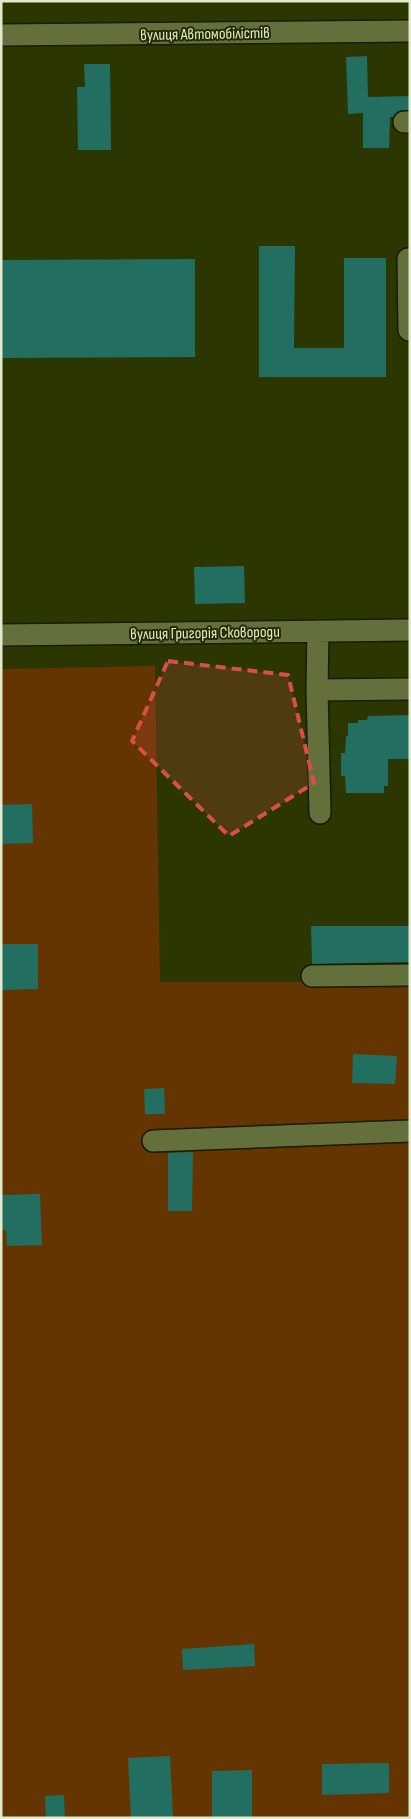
<svg xmlns="http://www.w3.org/2000/svg" width="411" height="1819" viewBox="0 0 411 1819" font-family="'Sofia Sans Condensed',sans-serif">
  <style>
    .green { fill: #653501 }
    .building { fill: #226e61 }
    .lines { fill: none; stroke-linecap: round; stroke-linejoin: round }
    .minor-casing { stroke: #161b02; stroke-width: 24 }
    .minor { stroke: #64703c; stroke-width: 21 }
    .marked { fill: #d84f49; fill-opacity: 0.2; stroke: #d84f49; stroke-width: 4; stroke-dasharray: 10 6; stroke-linejoin: round }
    .labels { text-anchor: middle; stroke-width: 4; stroke-linejoin: round; paint-order: stroke }
    .street-label { font-size: 16px; fill: #e2eace; stroke: #232b02 }
  </style>
  <rect width="100%" height="100%" fill="#2c3600"/>
  <path class="green" d="M155,666l5,316h250v836h-409v-1149z"/>
  <path class="building" d="M367,56l1,41 42,-1v14l-12,1 -5,6h-3l-1,31h-26v-35l-15,1 -2,-57z
    M84,64h26l1,86h-33l-1,-63h8z
    M259,246h36l-1,102h50v-90h42v119h-127z
    M195,259v98l-194,1v-98z
    M244,566l1,37 -50,1 -1,-37z
    M410,715v44h-22v27h-4v7h-38l-1,-17h-4v-23h4l1,-17h2v-13h10v-3h9l1,-4z
    M32,804l1,39 -32,1v-39z
    M311,926h99v36l-98,2z
    M1,944h37v45l-37,1z
    M353,1054l44,2 -2,28 -43,-1z
    M164,1088l1,26h-20l-1,-25z
    M193,1152l-1,59h-24v-58z
    M40,1194l2,51 -35,1 -1,-16h-5v-35z
    M254,1644l1,22 -72,4 -1,-21z
    M170,1756l3,62h-42l-3,-60z
    M389,1763v30l-67,2v-31z
    M252,1770v48h-40v-47z
    M64,1795l1,23h-19l-1,-22z"/>
  <g class="lines">
    <defs>
      <path id="minor" d="M1,35l409,-4
        M404,122h6
        M409,330l-1,-71h2
        M318,631l-1,59 3,123
        M1,635l409,-5
        M317,690l93,-1
        M312,976l98,-1
        M153,1141l257,-10"/>
    </defs>
    <use href="#minor" class="minor-casing"/>
    <use href="#minor" class="minor"/>
  </g>
  <path class="marked" d="M168,661l120,14 26,108 -85,53 -97,-95z"/>
  <g class="labels">
    <g class="street-label">
      <text transform="translate(205 33) rotate(-1)" y="6">вулиця Автомобілістів</text>
      <text transform="translate(205 632) rotate(-1)" y="6">вулиця Григорія Сковороди</text>
    </g>
  </g>
  <rect width="411" height="1819" fill="none" stroke="#e2eace" stroke-width="5"/>
</svg>
